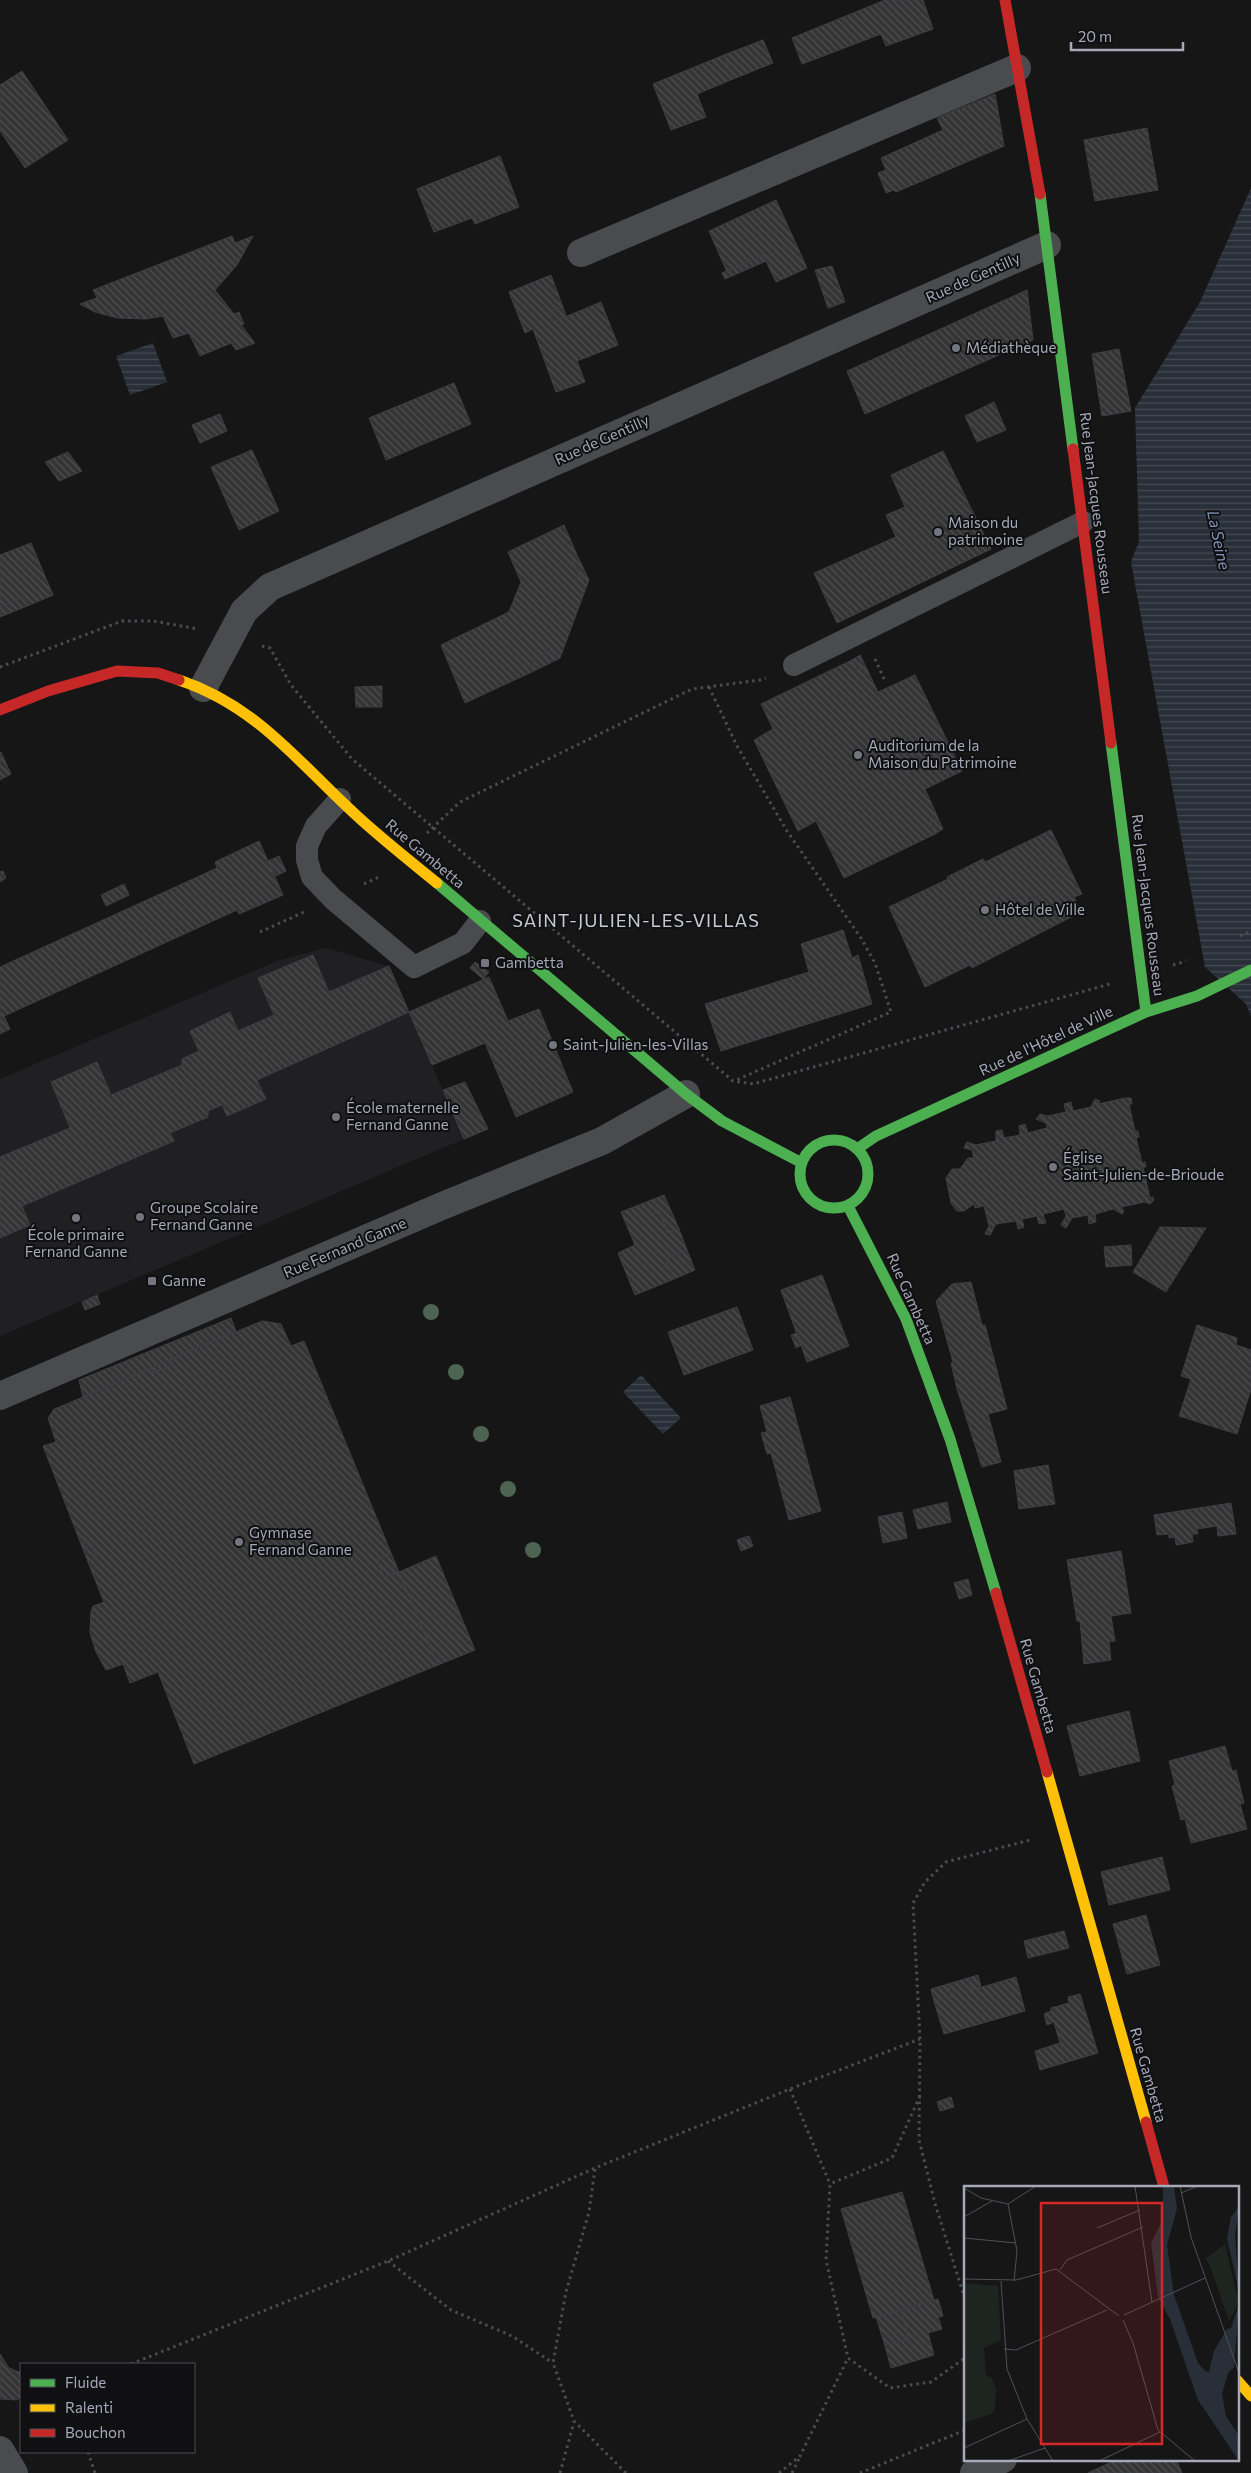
<svg xmlns="http://www.w3.org/2000/svg" width="1251" height="2473" viewBox="0 0 1251 2473" font-family="Commissioner,sans-serif">
  <style>
    .built { fill: #202022 }
    .water { fill: url(#water-rules) }
    .building { fill: url(#building-back-hatch); stroke: #3f3f42 }
    .lines { fill: none; stroke-linecap: round; stroke-linejoin: round }
    .path { stroke: #4c4c51; stroke-width: 3; stroke-dasharray: 2.5 4; stroke-linecap: butt }
    .lane { stroke: #4a4b4f; stroke-width: 22 }
    .street { stroke: #4a4b4f; stroke-width: 28 }
    .fast { stroke: #4caf50; stroke-width: 11 }
    .slow { stroke: #ffc107; stroke-width: 11 }
    .jam { stroke: #c62828; stroke-width: 11 }
    .tree { fill: #4e6453 }
    .poi-dot { fill: #74767f; stroke: #101012; stroke-width: 2 }
    .labels { text-anchor: middle; stroke-width: 4; stroke-linejoin: round; paint-order: stroke }
    .street-label { font-size: 15px; fill: #a6a9b8; stroke: #101012 }
    .poi-label { font-size: 15px; fill: #a6a9b8; stroke: #101012; text-anchor: start }
    .water-label { font-size: 16px; font-style: italic; fill: #7c91b4; stroke: #101012 }
    .quarter-label { font-size: 18px; letter-spacing: 1px; fill: #c7c9d4; stroke: #101012 }
    .inset-road { fill: none; stroke: #505157; stroke-width: 1 }
    .view { fill: #d62828; fill-opacity: 0.15; stroke: #d62828; stroke-width: 2.5 }
    .inset-edge { fill: none; stroke: #a6a9b8; stroke-width: 2.5 }
  </style>
  <defs>
    <pattern id="water-rules" width="6" height="5" patternUnits="userSpaceOnUse" patternTransform="scale(1.25)"><rect width="6" height="5" fill="#292f38"/><path d="M0 2.5h6" fill="none" stroke="#454a53"/></pattern>
    <pattern id="building-back-hatch" width="6" height="6" patternUnits="userSpaceOnUse" patternTransform="scale(1.25)"><rect width="6" height="6" fill="#343435"/><path d="M-1 5l2 2M0 0l6 6M5-1l2 2" fill="none" stroke="#4e4f50"/></pattern>
  </defs>
  <rect width="100%" height="100%" fill="#161616"/>
  <path class="built" d="M326,948l63,18 75,173 -464,197v-257l277,-118z"/>
  <path class="water" d="M1251,188v828l-5,-12 -41,-37 -74,-405 8,-21 -4,-133 65,-106z
    M153,343l14,39 -37,13 -14,-39z
    M641,1375l40,43 -18,16 -40,-42z"/>
  <path class="building" d="M885,0h38l10,29 -47,17 -5,-12 -79,30 -10,-26z
    M763,40l10,23 -40,16 -9,-24z
    M724,55l9,24 -36,15 9,23 -35,13 -18,-46z
    M22,71l46,69 -43,28 -25,-37v-46z
    M995,94l9,52 -108,46 -2,-2 -8,3 -8,-20 8,-3 -5,-12 62,-28 -6,-12z
    M1147,128l11,62 -63,11 -11,-61z
    M500,156l19,51 -44,17 -3,-6 -38,14 -17,-43z
    M776,200l31,68 -31,14 -13,-27 -36,17 -18,-41z
    M232,236l3,7 18,-7 -16,29 -22,25 19,24 5,-2 5,12 -3,1 14,18 -19,7 -5,-7 -31,13 -11,-23 -16,5 -10,-22 -17,3 -29,-1 -22,-6 -15,-8 17,-6 -4,-8z
    M763,255l3,6 -41,18 -3,-6z
    M832,266l13,36 -17,6 -13,-38z
    M551,275l12,32 -14,5 4,10 48,-20 17,43 -41,16 8,21 -29,10 -23,-63 -8,4 -16,-41z
    M1027,290l6,50 -168,74 -18,-43z
    M563,307l3,9 -13,6 -4,-10z
    M1119,349l12,62 -29,5 -10,-62z
    M454,383l17,41 -85,36 -17,-42z
    M994,402l12,28 -29,12 -12,-26z
    M220,414l7,17 -27,12 -8,-18z
    M252,450l27,61 -40,19 -28,-63z
    M943,451l48,98 -154,74 -23,-50 82,-36 -10,-22 19,-8 -14,-32z
    M68,452l14,19 -23,10 -14,-19z
    M564,525l13,30 -6,1 10,23 6,-3 2,4 -29,78 -4,2 -5,-10 -19,9 4,11 -71,33 -24,-58 68,-33 12,-30 -13,-30z
    M31,543l22,52 -26,11 -4,-9 -23,10v-52z
    M577,555l10,21 -6,3 -10,-23z
    M23,597l4,9 -27,11v-10z
    M551,650l5,10 -20,10 -4,-11z
    M860,655l6,12 -9,3 -5,-10z
    M852,660l5,10 9,-3 12,25 37,-17 47,96 -37,18 13,29 -8,5 5,11 -91,44 -28,-57 -18,10 -44,-91 19,-11 -12,-25z
    M382,686v21h-26l-1,-20z
    M1,752l10,22 -11,6v-27z
    M938,818l5,11 -8,5 -5,-11z
    M1051,830l31,64 -8,3 7,15 -109,56 -2,-3 -45,22 -36,-80 59,-28 -1,-2 36,-18 2,3z
    M259,841l24,54 -44,19 -2,-4 -233,106 6,13 -10,5v-67l217,-99 -2,-6z
    M279,856l7,15 -10,5 -8,-15z
    M3,871l3,7 -6,4v-10z
    M124,884l5,11 -23,11 -5,-11z
    M843,930l9,28 6,-3 14,49 -151,47 -16,-47 104,-32 -8,-28z
    M313,955l16,37 60,-26 20,46 -152,68 9,19 -39,17 -5,-11 -14,6v6l-38,16 4,8 -152,65 8,19 -30,13v-81l70,-29 -19,-46 46,-20 14,33 71,-30v-6l17,-8 -9,-20 40,-19 8,19 36,-16 -16,-37z
    M475,962l14,10 -6,7 -13,-11z
    M489,977l19,44 31,-12 34,83 -57,25 -31,-74 -53,22 -23,-53z
    M465,1082l23,47 -24,10 -21,-49z
    M1125,1098h6l1,6h-3l6,27h3l1,6 -3,1 6,25 3,-1 1,5h-3l7,31 3,-1 1,3 -4,4 -5,-2 -24,5 3,4 -2,3 -9,-5 -18,5 1,8 -7,2 -1,-9 -16,3 -6,10 -5,-3 5,-9 -2,-7 -21,5 3,9 -7,1 -2,-8 -15,3 2,8 -6,2 -2,-8 -20,3 -6,11 -5,-1 4,-8 -5,-20 -9,2 -1,-4 -10,7h-7l-6,-8 -5,-25 6,-9h8l8,-11h6l-2,-8 -8,-2 3,-6 9,3 20,-4v-10l6,-1 2,8 16,-3 -1,-9 6,-2 3,9 19,-5 -1,-5 -10,-4 4,-5 8,2 18,-4 -2,-8 7,-2 2,9 18,-4 4,-8 5,2 -2,3z
    M664,1195l15,34 -11,4 -14,-34z
    M654,1199l14,34 11,-4 8,21 -21,8 8,21 -39,16 -17,-42 17,-8 -14,-33z
    M1160,1227l46,1 -40,64 -33,-20z
    M1131,1245l1,20 -26,2 -2,-20z
    M687,1250l8,20 -21,9 -8,-21z
    M822,1275l27,71 -42,16 -26,-72z
    M971,1282l11,43h3l22,84 -19,5 13,48 -19,5 -25,-78 -6,-26 2,-1 -17,-61 16,-17z
    M97,1295l3,9 -15,6 -3,-8z
    M737,1307l16,43 -69,25 -16,-43z
    M231,1318l5,13 -153,66 -4,-17z
    M262,1321l19,3 10,22 13,-5 87,212 -14,6 7,18 15,-5 39,93 -244,99 -36,-92 -28,11 -7,-19 -17,6 -10,-18 -6,-19 1,-21 2,-6 11,-4 -16,-40 9,-4 -7,-17 -9,3 -38,-98 13,-4 -8,-24 6,-9 8,-3 89,-38 2,5 20,-8 -2,-6z
    M1197,1325l40,13 -1,7 15,5v39l-14,45 -58,-18 12,-37 -10,-3z
    M797,1333l4,12 -5,3 -5,-13z
    M171,1359l2,6 -20,8 -2,-5z
    M790,1397l31,114 -32,9 -18,-67 -4,1 -6,-21 6,-1 -7,-26z
    M1048,1465l7,39 -36,5 -5,-38z
    M947,1502l4,20 -33,7 -5,-19z
    M1231,1503l5,31 -18,2 -1,-10 -20,3 1,5h-6l1,8 -17,3 -1,-8 -6,1v-4l-12,1 -3,-20z
    M902,1512l5,26 -24,5 -5,-26z
    M749,1536l4,10 -12,5 -4,-11z
    M90,1541l7,17 -9,4 -7,-18z
    M1121,1551l10,62 -20,3 4,25 -6,1 2,18 -27,4 -4,-43h-3l-10,-61z
    M391,1553l8,19 -15,5 -7,-18z
    M436,1556l39,94 -37,15 -39,-93z
    M968,1579l4,16 -13,4 -5,-16z
    M1129,1711l11,50 -60,15 -13,-50z
    M1225,1746l7,25 4,-1 8,33 -4,1 7,25 -56,14 -6,-24 -4,1 -9,-34 3,-1 -6,-24z
    M1162,1857l8,33 -61,15 -8,-33z
    M1146,1915l14,50 -33,9 -14,-50z
    M1064,1931l5,17 -41,10 -4,-17z
    M978,1975l3,12 -9,3 -4,-12z
    M1016,1977l9,34 -81,23 -10,-33 17,-4 -3,-13 20,-6 4,12z
    M948,1984l3,13 -17,4 -3,-12z
    M1080,1994l18,59 -58,17 -5,-19 25,-8 -6,-21 -7,3 -3,-11 7,-3v-3l18,-5 -1,-6z
    M951,2097l3,10 -14,4 -3,-9z
    M902,2192l32,108 -61,18 -32,-109z
    M938,2299l5,17 -5,1 4,12 -14,4 6,22 -43,13 -6,-22 24,-7 -8,-29z
    M901,2310l8,29 -24,7 -9,-29z
    M0,2354l9,14 12,5v23l-4,4 -17,-1z
    M1118,2459h58l6,14h-94z"/>
  <g class="lines">
    <path class="path" d="M262,646l8,2 21,37 61,74 381,322 20,3 357,-100
      M875,659l9,20
      M0,667l122,-46h31l45,8
      M709,687l28,59 50,85 74,107 14,25 16,49 -157,69
      M427,833l33,-31 232,-113 68,-9 6,-2
      M364,884l15,-7
      M260,932l44,-20
      M1240,936l11,-5
      M1173,965l13,-4
      M790,2089l40,95
      M920,2096l-28,62 -62,26 -4,76 22,98 42,30 41,-6 34,-24
      M595,2169l-6,43 -23,80 -13,71 21,58 52,52
      M388,2261l63,49 61,26 41,27
      M965,2299l-29,-92 -17,-67 1,-101 -7,-136 12,-21 21,-20 84,-22
      M131,2364l257,-103 207,-93 195,-79 130,-50
      M88,2452l7,21
      M560,2473l14,-51
      M779,2473l21,-17 48,-98
      M792,2473l7,-14
      M860,2473l105,-43"/>
    <path class="lane" d="M794,665l289,-143
      M340,799l-24,27 -9,20v14l5,17 21,22 81,68 49,-24 17,-22"/>
    <path class="street" d="M581,253l436,-185
      M203,688l41,-77 26,-24 777,-342
      M0,1396l442,-190 160,-65 84,-47
      M0,2450l14,23
      M974,2473l29,-14"/>
    <path class="fast" d="M1040,194l33,255
      M1111,743l35,269
      M437,883l249,211 36,27 80,42
      M800 1174a34 34 0 1 1 68 0a34 34 0 1 1-68 0Z
      M857,1149l19,-13 270,-124 51,-16 54,-26
      M848,1206l58,113 44,120 46,154"/>
    <path class="slow" d="M179,680c78,26 119,82 177,135 26,24 54,46 81,68
      M1047,1772l99,350
      M1237,2380l14,16"/>
    <path class="jam" d="M1005,0l35,194
      M1073,449l38,294
      M0,710l48,-19 69,-20 41,2 21,7
      M996,1593l51,179
      M1146,2122l18,65"/>
  </g>
  <g class="tree">
    <circle cx="431" cy="1312" r="8"/>
    <circle cx="456" cy="1372" r="8"/>
    <circle cx="481" cy="1434" r="8"/>
    <circle cx="508" cy="1489" r="8"/>
    <circle cx="533" cy="1550" r="8"/>
  </g>
  <g class="poi-dot">
    <circle cx="956" cy="348" r="5"/>
    <circle cx="938" cy="532" r="5"/>
    <circle cx="858" cy="755" r="5"/>
    <circle cx="985" cy="910" r="5"/>
    <rect x="480" y="958" width="10" height="10" rx="2.5"/>
    <circle cx="553" cy="1045" r="5"/>
    <circle cx="336" cy="1117" r="5"/>
    <circle cx="1053" cy="1167" r="5"/>
    <circle cx="140" cy="1217" r="5"/>
    <circle cx="76" cy="1218" r="5"/>
    <rect x="147" y="1276" width="10" height="10" rx="2.5"/>
    <circle cx="239" cy="1542" r="5"/>
  </g>
  <g class="labels">
    <g class="street-label">
      <text transform="translate(973 278) rotate(-24)" y="5">Rue de Gentilly</text>
      <text transform="translate(602 440) rotate(-24)" y="5">Rue de Gentilly</text>
      <text transform="translate(1096 503) rotate(83)" y="5">Rue Jean-Jacques Rousseau</text>
      <text transform="translate(425 854) rotate(40)" y="5">Rue Gambetta</text>
      <text transform="translate(1148 905) rotate(83)" y="5">Rue Jean-Jacques Rousseau</text>
      <text transform="translate(1046 1041) rotate(-25)" y="5">Rue de l'Hôtel de Ville</text>
      <text transform="translate(345 1248) rotate(-23)" y="5">Rue Fernand Ganne</text>
      <text transform="translate(911 1299) rotate(66)" y="5">Rue Gambetta</text>
      <text transform="translate(1038 1686) rotate(74)" y="5">Rue Gambetta</text>
      <text transform="translate(1148 2075) rotate(74)" y="5">Rue Gambetta</text>
    </g>
    <g class="poi-label">
      <text x="966" y="353">Médiathèque</text>
      <text x="948" y="528">Maison du<tspan x="948" dy="17">patrimoine</tspan></text>
      <text x="868" y="751">Auditorium de la<tspan x="868" dy="17">Maison du Patrimoine</tspan></text>
      <text x="995" y="915">Hôtel de Ville</text>
      <text x="495" y="968">Gambetta</text>
      <text x="563" y="1050">Saint-Julien-les-Villas</text>
      <text x="346" y="1113">École maternelle<tspan x="346" dy="17">Fernand Ganne</tspan></text>
      <text x="1063" y="1163">Église<tspan x="1063" dy="17">Saint-Julien-de-Brioude</tspan></text>
      <text x="150" y="1213">Groupe Scolaire<tspan x="150" dy="17">Fernand Ganne</tspan></text>
      <text x="76" y="1240" text-anchor="middle">École primaire<tspan x="76" dy="17">Fernand Ganne</tspan></text>
      <text x="162" y="1286">Ganne</text>
      <text x="249" y="1538">Gymnase<tspan x="249" dy="17">Fernand Ganne</tspan></text>
    </g>
    <g class="water-label">
      <text transform="translate(1219 540) rotate(78)" y="6">La Seine</text>
    </g>
    <g class="quarter-label">
      <text x="636" y="927">SAINT-JULIEN-LES-VILLAS</text>
    </g>
  </g>
  <g transform="translate(964 2186)">
    <rect width="275" height="275" fill="#161616"/>
    <path d="M261,58l12,51v11l-8,15 -20,-58 -4,-4z" fill="#1e2520"/>
    <path d="M0,97l34,3 3,54 -37,11z" fill="#1e2520"/>
    <path d="M37,154l-17,8 2,27 6,3 4,11 -1,20 -4,5 -27,9v-72z" fill="#1e2520"/>
    <path d="M199,0h11l3,22 -10,37 7,50 24,68 7,8 4,1 5,-21 13,-22 4,-1 8,-23 -5,62 -6,6 -6,21 4,22 13,20v25l-41,-61 -28,-81 -12,-22 -7,-54 12,-24zM275,21l-4,28 4,56 -12,-52 4,-22z" fill="#292f38"/>
    <path class="inset-road" d="M171,0l17,116M216,0l11,51 48,136M0,2l17,10 27,6M217,7l17,-7M0,31l28,-16M133,42l43,-18M0,52l52,5M96,84l7,-10 76,-33M0,93l52,1 40,-11 63,47M37,95l6,88 20,50 26,42M50,95l3,-30 -9,-47 28,-18M160,129l81,-37M159,134l10,23 25,87 37,31M40,163l12,1 91,-40M0,262l63,-29M44,275l37,-13M135,275l61,-29"/>
    <path class="view" d="M77,17h121v241h-121z"/>
    <rect width="275" height="275" class="inset-edge"/>
  </g>
  <rect x="20" y="2363" width="175" height="90" fill="#101012" stroke="#4c4d54"/>
  <rect x="30" y="2379" width="25" height="8" fill="#4caf50" stroke="#4c4d54"/>
  <text x="65" y="2388" font-size="15" fill="#a6a9b8">Fluide</text>
  <rect x="30" y="2404" width="25" height="8" fill="#ffc107" stroke="#4c4d54"/>
  <text x="65" y="2413" font-size="15" fill="#a6a9b8">Ralenti</text>
  <rect x="30" y="2429" width="25" height="8" fill="#c62828" stroke="#4c4d54"/>
  <text x="65" y="2438" font-size="15" fill="#a6a9b8">Bouchon</text>
  <path d="M1071 42v8h112v-8" fill="none" stroke="#a6a9b8" stroke-width="2.5"/>
  <text x="1078" y="42" font-size="15" fill="#a6a9b8" stroke="#101012" stroke-width="4" paint-order="stroke">20 m</text>
</svg>
